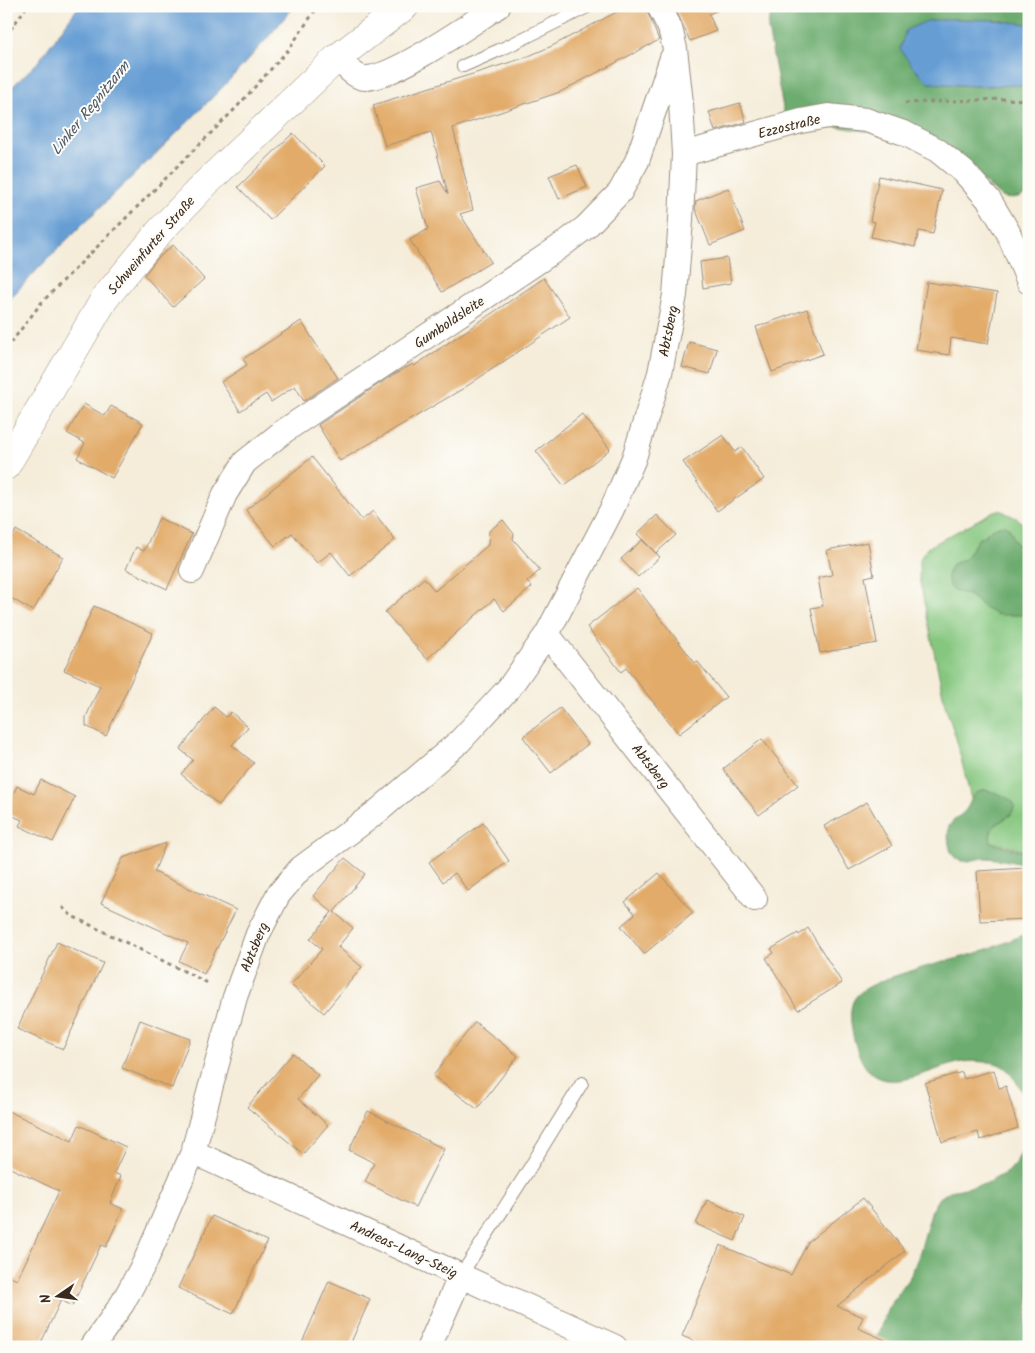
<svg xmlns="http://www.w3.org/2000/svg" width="1035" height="1353" viewBox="0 0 1035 1353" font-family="Kalam,sans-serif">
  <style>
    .green { fill: #86c780; stroke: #60784f }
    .forest { fill: #6cac6e; stroke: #546b46 }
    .water { fill: #669ed4; stroke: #506479 }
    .building { fill: #e2ab69 }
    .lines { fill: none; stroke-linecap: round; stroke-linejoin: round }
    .service-casing { stroke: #988c7c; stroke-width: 14 }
    .minor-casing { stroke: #988c7c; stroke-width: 26 }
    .tertiary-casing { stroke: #988c7c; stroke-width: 29 }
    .path { stroke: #988c7c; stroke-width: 3; stroke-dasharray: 4 4; stroke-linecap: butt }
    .service { stroke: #fff; stroke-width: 12 }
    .minor { stroke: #fff; stroke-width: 24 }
    .tertiary { stroke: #fff; stroke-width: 28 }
    .labels { text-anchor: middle; stroke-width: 4; stroke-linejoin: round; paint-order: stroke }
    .street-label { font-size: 14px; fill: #3b2a1e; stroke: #fdfcf7 }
    .water-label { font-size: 15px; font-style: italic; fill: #4c5867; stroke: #fdfcf7 }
  </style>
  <rect width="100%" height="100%" fill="#fdfcf7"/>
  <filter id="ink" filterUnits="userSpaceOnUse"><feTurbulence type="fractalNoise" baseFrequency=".02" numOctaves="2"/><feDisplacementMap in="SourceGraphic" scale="10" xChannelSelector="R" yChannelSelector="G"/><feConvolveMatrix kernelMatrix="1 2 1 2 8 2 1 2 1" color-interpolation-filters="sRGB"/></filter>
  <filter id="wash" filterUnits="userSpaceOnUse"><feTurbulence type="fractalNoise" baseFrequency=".0096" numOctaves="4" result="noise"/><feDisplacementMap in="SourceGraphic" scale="20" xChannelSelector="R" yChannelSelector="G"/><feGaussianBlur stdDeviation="1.12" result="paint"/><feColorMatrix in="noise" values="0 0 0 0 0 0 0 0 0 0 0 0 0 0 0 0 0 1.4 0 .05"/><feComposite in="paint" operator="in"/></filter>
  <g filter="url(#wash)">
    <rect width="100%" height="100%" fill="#f5edda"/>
    <path class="green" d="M1000,510l18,9 11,11v52l-5,-8c1,-9 3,-18 -2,-25 -7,-9 -8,-5 -11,-18l-12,-5 -9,4 -17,16 -8,13 -7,2 5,32c10,3 15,11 23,15 13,7 29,6 43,7v239l-10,-5 -28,-7c-3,-15 9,-20 20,-27l-8,-19c-10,-5 -24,-6 -32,3l-15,-61 -11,-33 -26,-128 1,-18 7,-11 67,-37z
      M1029,1087v59l-4,-2v-39l-2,-12z"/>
    <path class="forest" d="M781,6h248v18l-37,-4 -42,-1 -21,64 47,3 53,-1v106c-9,9 -17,9 -28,6l-62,-54 -149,-24 -6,-6 -16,-84c0,-11 4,-17 13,-23z
      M1006,525l5,6 4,12 7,6 4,7 -2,18 5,8v33h-31l-12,-6 -17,-14 -12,-3 -8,-5 -2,-12 5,-11 13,-5 14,-21 6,-2 5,-6 9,-4z
      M985,790c11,2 21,6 29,13 3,20 -29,15 -23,39 10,6 26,6 38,12v15l-3,-4c-12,-3 -26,-6 -39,-7 -7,0 -12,2 -19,3 -20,3 -21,-22 -19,-35 4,-6 10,-9 15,-14 9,-10 5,-19 21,-22z
      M1029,933v154l-6,6c-5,-8 -10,-19 -18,-25 -6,-5 -13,-6 -21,-6 -10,-1 -21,-1 -30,2 -26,6 -64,30 -86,6 -12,-13 -24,-57 -13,-72 15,-22 97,-36 124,-46 17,-5 33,-13 50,-19z
      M1025,1144l4,2v82l-2,13 2,10v53l-3,18 3,9v16h-156l15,-39 23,-33 8,-20 13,-46 6,-10 12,-8 35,-7 24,-13 7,-8z"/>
    <path class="water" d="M79,6h215c-86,108 -195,195 -288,297v-210l32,-31z
      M950,19l42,1 37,4v61l-53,1 -47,-3 -17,-17 -12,-17 6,-19 21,-9z"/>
    <g id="blocks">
      <path class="building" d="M628,6h17l14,34 -99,52 -107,36 20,82 -13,4 31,48 -49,30 -32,-52 18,-11 -12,-41 24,-7 8,13 -17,-62 -46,14 -12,-41 151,-47 28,-12z
        M674,6h52l-17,8 7,17 -26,10z
        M740,103l6,19 -31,9 -6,-19z
        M293,133l32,33 -55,54 -32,-33z
        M577,165l10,22 -28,12 -10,-23z
        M879,176l63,14 -9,44 -14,-3 -4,16 -44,-10 4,-15 -5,-1z
        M728,188l17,43 -35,14 -15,-37 1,-7z
        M173,245l31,34 -31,28 -29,-32 13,-16z
        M727,258l4,25 -28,5 -3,-26z
        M544,278l26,39 -106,71 -124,73 -22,-36 76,-51 19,-10 1,2z
        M927,282l70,11 -9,51 -37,-6 -2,17 -33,-5z
        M807,309l16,45 -51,18 -16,-45z
        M301,321l37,57 -34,23 -9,-15 -24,16 -5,-8 -26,17 -19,-29 26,-17 -4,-6z
        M689,342l28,7 -7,25 -28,-7z
        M84,404l21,12 6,-10 32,17 -31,55 -35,-20 8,-15 -18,-10z
        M582,414l28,35 -46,37 -28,-35z
        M723,435l12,17 7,-5 22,32 -47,32 -34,-49z
        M312,457l50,63 11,-9 22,29 -45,36 -19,-24 -14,11 -25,-30 -17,13 -29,-36z
        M657,515l19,20 -20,18 -19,-19z
        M159,518l33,16 -25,55 -41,-20 10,-22 8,4z
        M503,520l11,14 -1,5 27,31 -13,12 5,5 -28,24 -10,-12 -67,60 -42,-47 39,-34 11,13 53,-46 1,-14z
        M16,530l47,27 -30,54 -27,-16v-47z
        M642,540l18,17 -22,20 -17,-18z
        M868,542l6,33 -9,2 12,66 -57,10 -9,-45 12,-2 -5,-28 14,-3 -5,-25z
        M637,588l58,75 3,-1 28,35 -47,37 -53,-66 -5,4 -34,-45z
        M94,606l59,27 -47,103 -20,-10v-9l14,-31 -36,-16z
        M214,707l12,10 5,-5 17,15 -16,18 22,18 -35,42 -38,-31 12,-14 -13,-11z
        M560,708l28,36 -37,29 -28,-36z
        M762,739l36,46 -39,30 -36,-46z
        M41,780l34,17 -22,45 -34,-16 3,-6 -16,-7v-4l11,-23 17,8z
        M867,802l25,44 -43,24 -25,-44z
        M483,823l26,38 -41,30 -13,-18 -12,9 -14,-20z
        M166,843l-12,29 82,38 -32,64 -25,-13 9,-18 -87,-40 22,-45z
        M345,858l20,16 -31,38 19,16 -15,19 24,20 -38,46 -33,-28 31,-36 -12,-10 22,-27 -19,-16z
        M1026,868l3,51 -49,2 -3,-50z
        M659,873l34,40 -49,41 -23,-28 14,-12 -10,-12z
        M808,928l34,55 -44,27 -32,-52 8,-5 -3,-4 27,-16 1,2z
        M57,942l46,21 -40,86 -46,-20z
        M140,1020l50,19 -18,49 -50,-20z
        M475,1022l43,34 -41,53 -44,-33z
        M293,1053l25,22 -20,24 30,26 -25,29 -56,-47z
        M994,1070l5,18 7,-2 12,42 -38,12 -2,-8 -36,10 -17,-59 37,-11 2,7z
        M6,1110l66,31 7,-16 47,22 -12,26 7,3 -11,27 13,6 -17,38 -5,-2 -29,61 -11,-6 -22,47h-33v-72l11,5 42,-89 -53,-25z
        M368,1111l76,38 -29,58 -50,-25 9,-19 -25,-13z
        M863,1198l42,53 -68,55 26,11 -5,11 43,19h-210l3,-6 -12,-5 38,-91 71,30 17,-33z
        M707,1200l38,17 -10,24 -39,-17z
        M212,1216l55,25 -34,73 -55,-26z
        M329,1281l41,18 -21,48h-49z"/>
    </g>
  </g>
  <g filter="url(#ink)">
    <use href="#blocks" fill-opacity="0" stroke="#988c7c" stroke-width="1"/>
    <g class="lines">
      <defs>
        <path id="service" d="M463,66l41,-18 85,-42
          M461,1275l63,-98 58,-94"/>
        <path id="minor" d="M337,58c8,7 18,20 28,20 28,1 107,-55 133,-72
          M684,154l117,-33 27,-5 38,4 38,13 33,17 27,22 25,28 19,32 21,50
          M192,571l33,-77 20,-32 39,-31 48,-32 98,-65 131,-88 25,-19 34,-35 17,-31 35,-103
          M547,634l208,265
          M193,1152l422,195
          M92,1347l30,-43 23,-42 48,-110 42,-155 23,-63 20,-39 22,-26 78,-58 82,-70 49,-53 38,-54 65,-125 22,-51 26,-85 15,-78 6,-75 3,-66 -3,-51 -6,-54 -5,-21 -11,-22
          M429,1347l32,-72"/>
        <path id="tertiary" d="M6,466l99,-168 56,-68 43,-45 133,-127 68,-52"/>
      </defs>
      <use href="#service" class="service-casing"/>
      <use href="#minor" class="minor-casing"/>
      <use href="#tertiary" class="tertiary-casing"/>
      <path class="path" d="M6,36l21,-30
        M905,103l97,-4 27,1
        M6,349l36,-47 193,-193 54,-60 29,-43
        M62,907l10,9 138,68"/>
      <use href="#service" class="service"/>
      <use href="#minor" class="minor"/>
      <use href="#tertiary" class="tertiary"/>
    </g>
  </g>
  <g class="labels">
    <g class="street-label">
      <text transform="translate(789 126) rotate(-14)" y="5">Ezzostraße</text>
      <text transform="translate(151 245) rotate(-49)" y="5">Schweinfurter Straße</text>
      <text transform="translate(449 322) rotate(-34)" y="5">Gumboldsleite</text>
      <text transform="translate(668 331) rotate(-79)" y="5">Abtsberg</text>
      <text transform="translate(651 766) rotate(52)" y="5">Abtsberg</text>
      <text transform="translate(254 947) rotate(-68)" y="5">Abtsberg</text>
      <text transform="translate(404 1249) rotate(25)" y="5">Andreas-Lang-Steig</text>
    </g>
    <g class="water-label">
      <text transform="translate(90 108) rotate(-51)" y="5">Linker Regnitzarm</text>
    </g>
  </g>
  <rect width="1035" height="1353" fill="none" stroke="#fdfcf7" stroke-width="25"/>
  <g transform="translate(58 1296) rotate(257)" stroke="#fdfcf7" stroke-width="4" paint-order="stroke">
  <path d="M0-4L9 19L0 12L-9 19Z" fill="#3b2a1e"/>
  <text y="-8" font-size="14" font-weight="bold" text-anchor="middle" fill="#3b2a1e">N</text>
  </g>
</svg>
